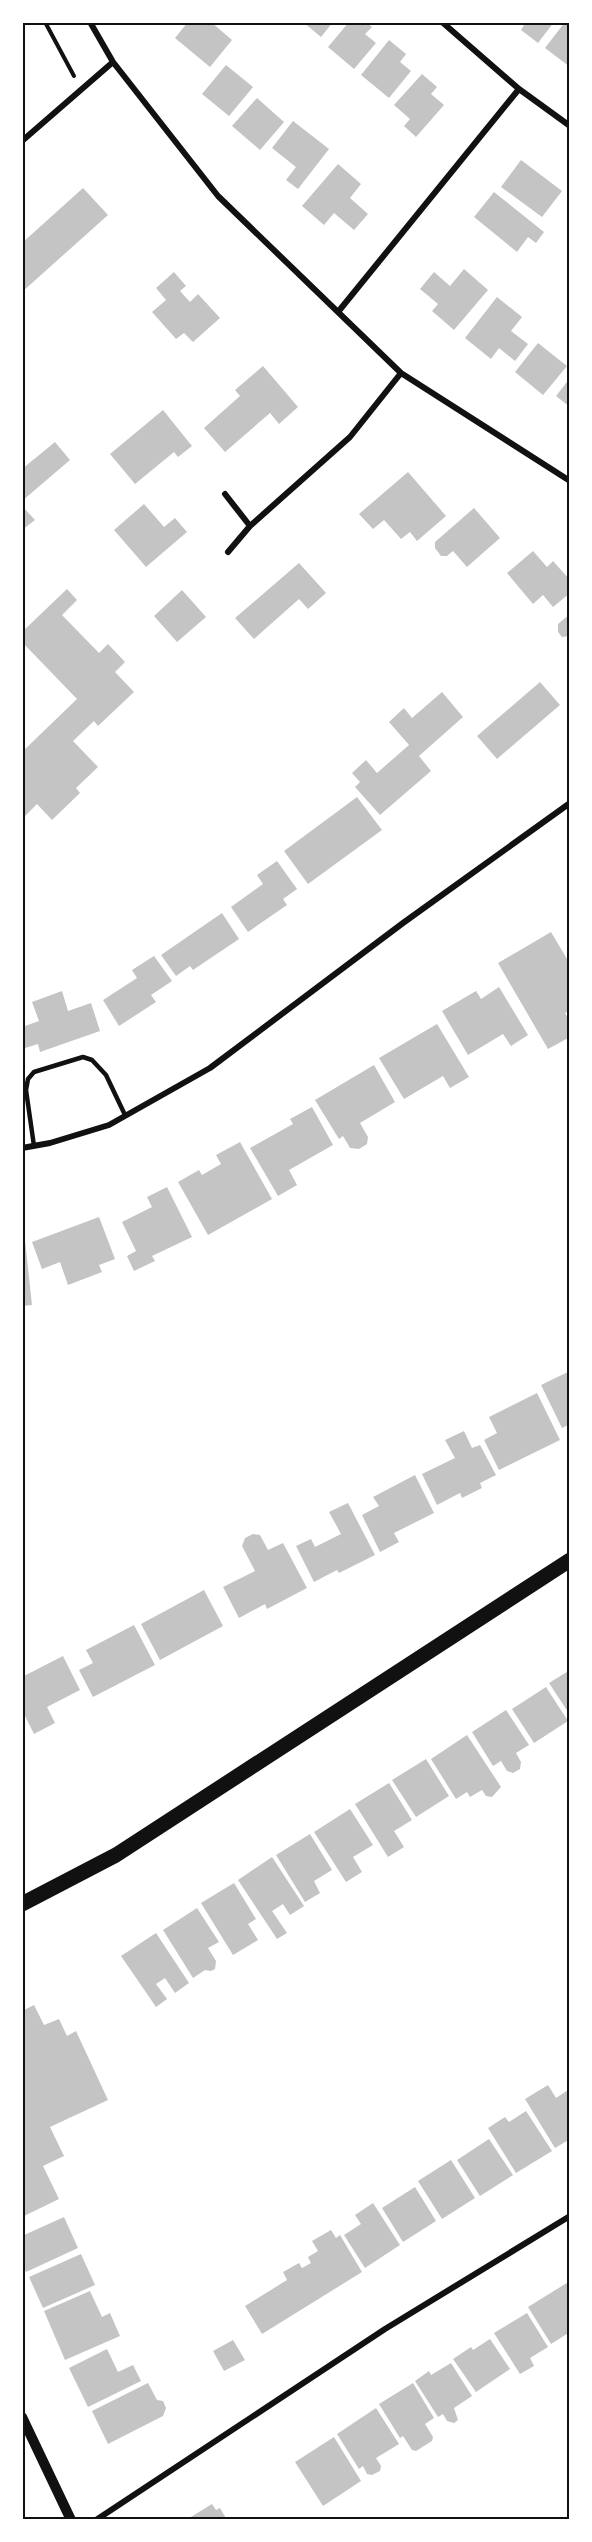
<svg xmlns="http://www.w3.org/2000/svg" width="592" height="2542" viewBox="0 0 592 2542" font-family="'Space Grotesk',sans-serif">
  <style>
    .building { fill: #c4c4c4 }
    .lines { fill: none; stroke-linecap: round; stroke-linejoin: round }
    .path { stroke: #111; stroke-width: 4 }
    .service { stroke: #111; stroke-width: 4.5 }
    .minor { stroke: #111; stroke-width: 6 }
    .tertiary { stroke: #111; stroke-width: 10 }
    .primary { stroke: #111; stroke-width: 15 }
    .neatline { fill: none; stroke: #111; stroke-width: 2 }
  </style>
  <rect width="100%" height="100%" fill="#fff"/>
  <path class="building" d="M188,22h23l21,18 -22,27 -35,-29z
    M303,22h30l-12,15z
    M349,22h17l6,5 -7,7 11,9 -22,26 -26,-22z
    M526,22h28l-16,21 -17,-13z
    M565,22h5v45l-25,-19z
    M389,40l17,14 -6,8 11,9 -22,27 -28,-23z
    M226,65l27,22 -24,29 -27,-22z
    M422,74l15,13 -6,7 13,11 -28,32 -12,-11 6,-7 -16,-14z
    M257,98l27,24 -24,28 -28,-24z
    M293,121l36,28 -31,40 -12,-9 10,-13 -24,-19z
    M521,160l41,31 -20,26 -41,-30z
    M338,164l23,20 -11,14 18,16 -14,16 -20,-17 -10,12 -22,-19z
    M83,188l25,27 -86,77v-49z
    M494,192l50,40 -8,11 -8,-6 -11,15 -43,-35z
    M464,269l24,21 -34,40 -22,-19 6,-7 -18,-15 14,-17 16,14z
    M174,272l12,14 -6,5 10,11 8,-8 22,24 -27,24 -9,-9 -8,6 -24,-27 14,-12 -10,-12z
    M497,297l25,20 -11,14 17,13 -13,17 -16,-13 -8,11 -26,-21z
    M538,343l29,23 -24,29 -28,-23z
    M263,366l35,41 -19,17 -9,-11 -45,39 -21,-24 36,-32 -5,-6z
    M570,378v29l-14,-11z
    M163,410l29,36 -14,11 -4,-5 -39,32 -25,-30z
    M55,442l15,18 -48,41v-32z
    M408,472l38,44 -29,25 -7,-9 -9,7 -17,-19 -11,9 -14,-15z
    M144,504l20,23 11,-9 12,14 -41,35 -32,-37z
    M22,506l13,14 -13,10z
    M474,508l26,30 -33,29 -14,-16 -6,5h-6l-6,-8v-6z
    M533,551l14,16 6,-6 17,19v13l-17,14 -10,-12 -10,9 -26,-31z
    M299,563l27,30 -18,16 -9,-10 -45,40 -19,-21z
    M67,589l10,11 -15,15 37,38 9,-9 17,18 -10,10 19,20 -36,34 -4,-5 -21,20 25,26 -22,21 4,5 -28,27 -15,-16 -15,15v-67l55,-53 -55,-57v-10z
    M182,590l24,27 -29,25 -23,-26z
    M570,614v22l-8,1 -4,-5v-8z
    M540,682l20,23 -63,54 -20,-23z
    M442,692l21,25 -44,39 12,15 -51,44 -25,-28 5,-5 -8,-9 14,-13 11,13 32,-28 -20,-23 15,-14 8,10z
    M357,797l25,33 -74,54 -24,-33z
    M277,861l20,28 -14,10 4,6 -39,27 -17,-25 32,-23 -6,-9z
    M222,913l17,26 -46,31 -3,-4 -14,10 -15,-21z
    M551,932l19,32v46l-5,3 5,8v16l-22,12 -50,-86z
    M154,956l18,25 -21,14 5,7 -37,24 -16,-26 34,-22 -5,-8z
    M499,987l29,48 -17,11 -8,-12 -35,21 -26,-44 34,-20 5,8z
    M62,991l6,20 23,-8 9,28 -60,21 -2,-8 -16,5v-22l17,-6 -7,-19z
    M437,1024l32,53 -19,11 -7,-12 -39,23 -25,-41z
    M374,1065l21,37 -35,21 8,14 -1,7 -8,5 -9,-1 -7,-12 -4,3 -24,-39z
    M312,1107l21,38 -44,25 8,15 -19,11 -28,-48 43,-24 -3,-5z
    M240,1142l32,57 -64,36 -30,-53 21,-12 3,5 19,-11 -5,-9z
    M167,1187l25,50 -40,19 3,5 -21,10 -7,-15 9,-5 -14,-29 30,-15 -5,-10z
    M99,1217l16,42 -16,6 3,7 -34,13 -8,-23 -18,7 -10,-27z
    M25,1240l7,65 -10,1v-65z
    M570,1371v53l-8,4 -21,-43z
    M537,1393l23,47 -61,30 -15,-30 13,-7 -8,-16z
    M464,1431l8,17 8,-3 16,30 -16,8 2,5 -20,10 -2,-5 -23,12 -15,-31 33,-16 -10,-18z
    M415,1475l19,38 -40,20 5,9 -19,10 -18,-37 17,-9 -6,-9z
    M348,1503l27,52 -36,18 -2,-3 -23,12 -18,-36 15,-7 4,8 26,-13 -12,-22z
    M253,1534l7,1 8,15 15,-7 24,45 -40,21 -2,-5 -26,14 -16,-31 32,-16 -13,-25 3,-8z
    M204,1590l19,36 -63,34 -19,-36z
    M134,1625l21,40 -62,32 -14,-27 14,-7 -7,-13z
    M63,1656l17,34 -33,17 8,16 -21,11 -12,-24v-33z
    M570,1670v45l-21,-32z
    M546,1687l22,34 -34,22 -22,-34z
    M506,1710l23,35 -13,8 5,9 -1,7 -7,4 -6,-2 -6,-10 -8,5 -21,-34z
    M467,1735l34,52 -9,10 -6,-1 -4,-6 -12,7 -3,-5 -11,7 -25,-40z
    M426,1759l23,37 -33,21 -24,-37z
    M389,1783l23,37 -18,11 10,16 -16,10 -33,-53z
    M350,1809l23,36 -20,12 9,15 -16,10 -32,-50z
    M310,1834l22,36 -18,11 6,12 -15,9 -29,-47z
    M272,1857l32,49 -14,9 -7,-11 -11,7 15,22 -10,6 -39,-59z
    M234,1883l22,36 -8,5 10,16 -25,15 -32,-52z
    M197,1908l22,34 -11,6 8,13 -1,8 -4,2 -6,-1 -12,8 -30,-48z
    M156,1933l33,50 -14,10 -10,-15 -9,6 11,15 -11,8 -35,-51z
    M34,2005l10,20 15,-6 8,17 9,-5 32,69 -58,27 14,29 -21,10 16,33 -37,18v-206z
    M548,2085l8,13 12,-8 2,2v47l-15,9 -30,-49z
    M526,2111l26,40 -36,22 -28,-45 17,-11 4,5z
    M489,2139l24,36 -33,21 -23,-36z
    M451,2160l24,38 -33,21 -24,-38z
    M415,2187l21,34 -33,21 -21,-34z
    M373,2203l27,42 -35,23 -21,-33 17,-11 -6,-9z
    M64,2217l14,31 -52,24 -4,-9v-27z
    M331,2230l5,8 4,-3 22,37 -100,62 -17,-28 42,-26 -4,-8 16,-9 3,5 9,-5 -3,-6 10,-6 -6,-10z
    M81,2254l14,31 -52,23 -14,-31z
    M570,2281v51l-19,12 -23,-37z
    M90,2291l12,26 8,-4 10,23 -55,24 -21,-49z
    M527,2313l21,34 -18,11 4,8 -14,8 -26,-41z
    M490,2339l20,30 -34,23 -23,-33 18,-12 2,3z
    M233,2340l12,20 -21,11 -11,-20z
    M107,2349l11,23 15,-7 8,16 -53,26 -19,-39z
    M451,2363l21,33 -18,12 4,12 -4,3 -7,-2 -4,-7 -5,3 -23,-36 14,-10 2,4z
    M148,2383l9,17 6,1 3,7 -3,8 -55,28 -16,-33z
    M413,2383l21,35 -9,6 8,13 -1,4 -16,10 -4,-1 -9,-14 -3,2 -21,-34z
    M376,2408l23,36 -23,14 5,8 -1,5 -8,4 -5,-1 -4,-8 -4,3 -22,-35z
    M334,2437l27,44 -38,25 -28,-44z
    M212,2504l4,6 4,-2 7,12h-41z"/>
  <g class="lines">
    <path class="path" d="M45,22l29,54"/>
    <path class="service" d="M34,1146l-8,-56 2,-11 6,-7 49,-15 9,3 14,15 19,40"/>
    <path class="minor" d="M90,22l23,40 105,134 183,177 169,108
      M442,22l77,67 51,37
      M22,141l91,-79
      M338,312l181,-223
      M225,494l25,32
      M228,552l22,-26 100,-89 51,-64
      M22,1148l28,-5 59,-18 101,-57 193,-145 167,-120
      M96,2520l289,-191 185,-113"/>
    <path class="tertiary" d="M22,2417l49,103"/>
    <path class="primary" d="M22,1904l94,-49 454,-295"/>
  </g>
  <rect width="592" height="2542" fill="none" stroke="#ffffff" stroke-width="48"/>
  <rect x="24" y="24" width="544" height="2494" class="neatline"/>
</svg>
